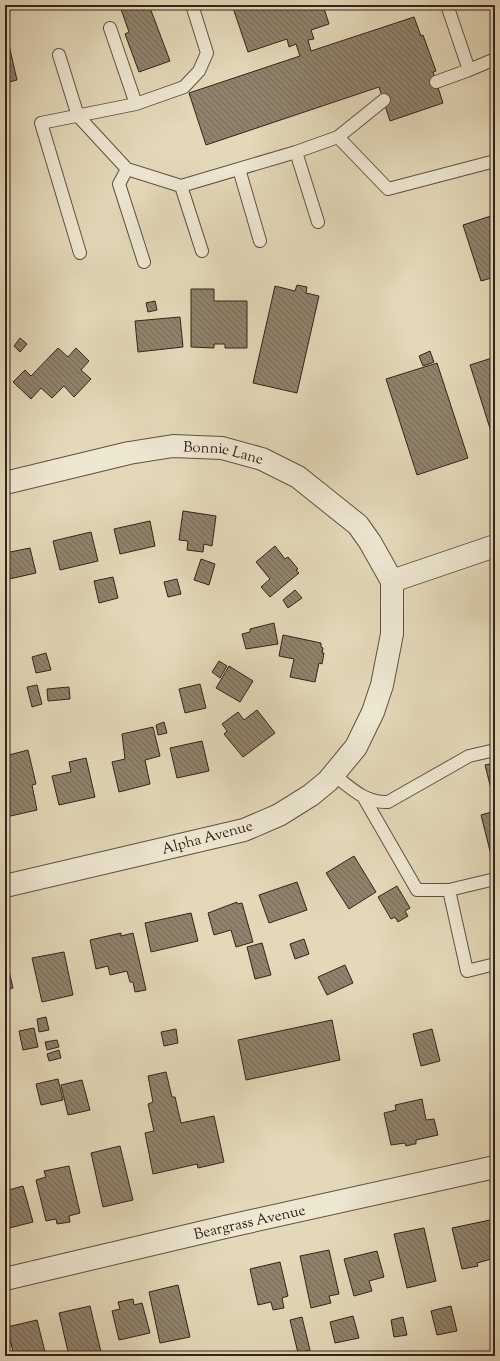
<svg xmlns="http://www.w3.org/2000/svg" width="500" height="1361" viewBox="0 0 500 1361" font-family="'Sorts Mill Goudy',serif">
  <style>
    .building { fill: url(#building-back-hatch); stroke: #34241a }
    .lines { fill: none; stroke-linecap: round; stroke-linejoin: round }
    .service-casing { stroke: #605142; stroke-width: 14 }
    .minor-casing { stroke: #605142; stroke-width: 24 }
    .service { stroke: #ede6d1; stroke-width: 12 }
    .minor { stroke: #ede6d1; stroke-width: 22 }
    .labels { text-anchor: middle; stroke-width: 3; stroke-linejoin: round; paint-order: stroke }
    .street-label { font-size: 15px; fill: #34241a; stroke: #ede6d1 }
  </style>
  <defs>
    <pattern id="building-back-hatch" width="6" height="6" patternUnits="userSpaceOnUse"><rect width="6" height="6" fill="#8f826c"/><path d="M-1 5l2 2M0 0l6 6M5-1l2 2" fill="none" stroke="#766a58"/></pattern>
  </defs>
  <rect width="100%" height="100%" fill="#e3d8b8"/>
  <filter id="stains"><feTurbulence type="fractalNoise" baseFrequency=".005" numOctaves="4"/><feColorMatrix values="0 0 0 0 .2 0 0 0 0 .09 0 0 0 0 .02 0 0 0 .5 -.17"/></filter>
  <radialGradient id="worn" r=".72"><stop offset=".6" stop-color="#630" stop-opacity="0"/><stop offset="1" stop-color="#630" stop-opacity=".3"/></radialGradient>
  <path class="building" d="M133,5h16l21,56 -31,11 -14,-38 4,-2 -8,-23z
    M232,5h91l6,19 -18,6 3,9 -6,1 3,11 103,-34 7,19 2,-1 13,36 -3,1 10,31 -53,18 -11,-34 -173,58 -17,-52 111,-37 -4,-12 -7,3 -2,-8 -39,13z
    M5,41h3l9,39 -12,3z
    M494,215l1,62 -14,4 -18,-56z
    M297,285l10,2 -1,6 13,3 -22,97 -44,-10 22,-97 20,5z
    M191,289h23v12h33v47h-22v-4h-11v4l-23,-1z
    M155,301l2,9 -9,2 -2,-9z
    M180,317l3,30 -45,5 -3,-31z
    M20,338l7,6 -7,8 -6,-6z
    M58,348l10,9 8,-9 13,13 -8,9 10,9 -17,18 -10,-11 -12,12 -11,-10 -10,11 -18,-17 12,-12 6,6z
    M430,351l4,11 -11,4 -4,-10z
    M495,357v80l-2,1 -23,-73z
    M437,363l31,95 -51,17 -31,-96z
    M183,511l33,5 -4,30 -8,-2 -1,8 -16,-2 1,-9 -9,-1z
    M150,521l5,25 -35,8 -6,-25z
    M91,532l7,29 -38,9 -7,-29z
    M275,546l10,13 3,-2 10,12 -2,1 3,3 -29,24 -9,-10 9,-8 -14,-17z
    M30,548l6,25 -31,7v-27z
    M201,559l14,5 -6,21 -15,-5z
    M113,577l5,21 -19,5 -5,-22z
    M177,579l4,15 -13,3 -4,-15z
    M295,590l7,8 -14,10 -5,-8z
    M274,623l4,21 -32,5 -4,-15 8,-2v-3z
    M283,635l38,8v4l2,1 -1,5h2l-2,11 -3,-1 -4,19 -25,-5 4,-18 -15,-3z
    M46,653l5,17 -15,3 -4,-16z
    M219,661l8,5 -7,12 -8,-6z
    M229,666l24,15 -13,21 -24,-14z
    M200,684l6,24 -21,5 -6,-24z
    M37,685l5,19 -10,3 -5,-20z
    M69,687l1,12 -22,2 -1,-12z
    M257,710l18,23 -32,24 -19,-23 3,-3 -5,-7 16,-12 6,8z
    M164,722l3,11 -9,2 -2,-10z
    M153,727l7,29 -15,4 5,24 -31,8 -7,-30 13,-3 -3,-25z
    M202,741l7,30 -32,7 -7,-30z
    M28,750l8,34 -4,1 5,25 -31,7 -1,-61z
    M86,758l9,39 -36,8 -7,-29 19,-4 -2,-10z
    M495,763v87l-5,1 -9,-36 14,-4 -4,-13 2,-1 -8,-32z
    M354,856l22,36 -27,17 -23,-36z
    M297,882l10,28 -38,13 -10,-28z
    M397,886l13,22 -5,3 3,5 -10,6 -3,-5 -4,2 -13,-22z
    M237,902v2l5,-1 11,39 -17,5 -5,-17 -17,5 -6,-22z
    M191,913l7,28 -47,11 -6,-29z
    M121,933v3l12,-3 13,57 -11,2 -2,-10h-3l-3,-11 -17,4 -2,-9 -12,3 -6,-29z
    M304,939l5,15 -14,5 -5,-15z
    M262,943l9,32 -16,4 -8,-32z
    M64,952l9,43 -31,7 -10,-44z
    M6,958l7,30 -8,2v-31z
    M345,965l8,18 -26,12 -9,-18z
    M46,1017l3,13 -10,2 -2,-13z
    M332,1020l8,40 -94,20 -8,-40z
    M34,1028l4,19 -15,3 -4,-19z
    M176,1029l2,14 -14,3 -3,-14z
    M432,1029l8,32 -19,5 -8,-32z
    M57,1040l2,7 -12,3 -2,-8z
    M59,1050l2,8 -12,3 -2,-7z
    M166,1072l6,25h3l6,26 33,-7 10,46 -26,6 -1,-4 -44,10 -8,-41 9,-2 -6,-27 5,-2 -5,-26z
    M58,1079l5,21 -22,5 -5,-21z
    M82,1080l8,30 -22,5 -7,-30z
    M422,1099l4,21 8,-1 4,16 -22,5v4h-2l-8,2 -1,-3 -14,2 -7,-32 12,-3 -1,-5z
    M120,1146l13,54 -30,7 -12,-54z
    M69,1166l11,47 -11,3 1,6 -13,2 -1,-5 -10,2 -10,-41 10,-3 -2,-6z
    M23,1186l10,36 -28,7v-38z
    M495,1219v39l-18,5 1,3 -16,3 -10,-41z
    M424,1228l12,53 -29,7 -13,-54z
    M329,1250l10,44 -10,2 2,7 -20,5 -11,-52z
    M377,1251l7,26 -15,4 3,10 -18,5 -10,-37z
    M280,1262l8,34 -6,2 2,10 -11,2 -2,-8 -13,3 -8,-36z
    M178,1285l12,52 -30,6 -11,-51z
    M133,1299l1,6 8,-2 8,30 -31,7 -7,-29 8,-2 -2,-7z
    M90,1306l11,46 -17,4h-15l-10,-43z
    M451,1306l6,25 -20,4 -6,-24z
    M353,1316l6,22 -24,5 -5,-21z
    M302,1317l8,33 -12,3 -8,-33z
    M403,1317l4,18 -13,2 -3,-17z
    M37,1320l9,36h-32l-7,-29z"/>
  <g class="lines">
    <defs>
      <path id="service" d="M447,5l22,65 26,-11
        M110,28l26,76
        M59,55l19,61 49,53 54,17 115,-34 42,-15 50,52 107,-28
        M436,82l33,-12
        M338,137l46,-37
        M296,152l22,70
        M127,169l-8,15 25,78
        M239,169l21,72
        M181,186l21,65
        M80,253l-39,-130 95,-19 48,-17 15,-16 8,-18 -15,-48
        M334,775c17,13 31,28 54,27l81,-46 26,-6
        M364,798l53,92h32l46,-11
        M449,890l18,81 28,-7"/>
      <g id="minor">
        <path id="s1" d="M5,483l124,-30 44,-7 49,2 40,11 36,18 60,48 12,17 22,39v53l-10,51 -9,27 -17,35 -28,34 -17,14 -32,20 -35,15 -239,56"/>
        <path d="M392,581l103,-35"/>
        <path id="s2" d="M5,1279l220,-52 270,-60"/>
      </g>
    </defs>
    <use href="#service" class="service-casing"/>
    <use href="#minor" class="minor-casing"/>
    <use href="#service" class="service"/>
    <use href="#minor" class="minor"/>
  </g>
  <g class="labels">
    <g class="street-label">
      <text dy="5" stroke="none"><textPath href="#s1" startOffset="223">Bonnie Lane</textPath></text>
      <text transform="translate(207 837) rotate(-15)" y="5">Alpha Avenue</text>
      <text dy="5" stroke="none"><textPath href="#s2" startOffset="251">Beargrass Avenue</textPath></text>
    </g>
  </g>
  <rect width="500" height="1361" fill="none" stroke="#e3d8b8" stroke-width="20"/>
  <rect x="6" y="6" width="488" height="1349" fill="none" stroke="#34241a" stroke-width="2"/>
  <rect x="10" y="10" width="480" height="1341" fill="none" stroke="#34241a"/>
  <rect width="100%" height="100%" filter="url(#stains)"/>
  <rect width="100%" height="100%" fill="url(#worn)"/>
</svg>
